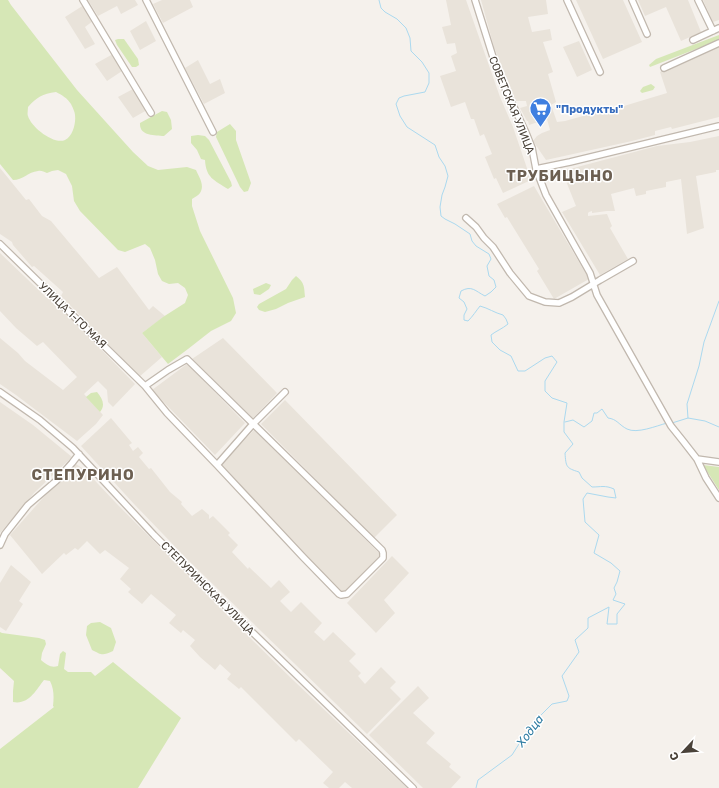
<svg xmlns="http://www.w3.org/2000/svg" width="719" height="788" viewBox="0 0 719 788" font-family="Rubik,sans-serif">
  <style>
    .residential { fill: #e9e3da }
    .green { fill: #d6e7b6; fill-rule: evenodd }
    .lines { fill: none; stroke-linecap: round; stroke-linejoin: round }
    .stream { stroke: #abd9ef; stroke-width: 1 }
    .minor-casing { stroke: #c1b8ae; stroke-width: 8 }
    .minor { stroke: #fff; stroke-width: 5.5 }
    .labels { text-anchor: middle; stroke-width: 3; stroke-linejoin: round; paint-order: stroke }
    .street-label { font-size: 11px; fill: #4a4239; stroke: #fff }
    .shop-label { font-size: 11px; font-weight: bold; fill: #366cbe; stroke: #fff; text-anchor: start }
    .water-label { font-size: 12px; font-style: italic; fill: #307da3; stroke: #fff }
    .district-label { font-size: 15px; font-weight: bold; letter-spacing: 1px; fill: #6c5f51; stroke: #fff }
  </style>
  <rect width="100%" height="100%" fill="#f5f1ec"/>
  <path class="residential" d="M88,0h47l3,5 -17,9 -4,-8 -19,10z
    M162,0h28l3,7 -30,16 -10,-19z
    M446,0h20l34,97 13,30 18,53 -28,13 -7,-15 -2,1 -9,-22 7,-3 -8,-20 -4,2 -6,-17h-3l-6,-17 -14,5 -11,-31 16,-5 -5,-15 6,-3 -2,-10 -8,1 -5,-17 9,-2z
    M481,0h65l2,14 -20,3 4,15 18,-3 2,11 -9,2 10,30 -5,2 8,28 -5,3 6,17 8,-1 36,-10 1,4 12,-3v-3l53,-16 -7,-21 59,-25v70l-47,12 -1,-2 -16,4v4l-23,6 -86,19 -13,-19 4,-5 5,-3 8,-3 -3,-11 -18,6 -1,-4h-1l-7,-13 7,-2 -1,-5h-10l-22,-54z
    M576,0h47l19,42 -39,17z
    M638,0h50l13,32 -20,9 -15,-34 -21,9z
    M703,0h16v20l-6,2z
    M84,5l9,16 -8,6 10,17 -10,5 -20,-32z
    M146,21l10,20 -16,9 -10,-19z
    M579,41l13,29 -15,7 -14,-30z
    M113,54l9,17 -15,10 -12,-17z
    M198,60l12,24 10,-5 5,14 -21,11 -19,-36z
    M133,89l14,21 -14,8 -15,-21z
    M719,136v34h-3v2l-20,4 8,52 -17,6 -6,-55 -15,3v5l-20,4v3l-10,2 -2,-8 -23,6 4,17h-8l-15,2v-2l-3,1 -1,1v3l19,-2 5,12 -2,2 18,31 -28,16 -38,-63 14,-6 -14,-35 95,-25 33,-4z
    M0,168l26,32 3,-1 13,17 9,5 48,57 18,-11 32,43 4,-4 12,10 -23,17 20,24 -23,20 -34,-36 -44,-45 2,-4 -29,-26 -2,1 -19,-22 -1,-3 -12,-8z
    M534,186l55,93 -35,20 -17,-28 2,-2 -32,-52 -2,1 -8,-14z
    M0,253l47,45 2,-2 86,88 -22,23 -5,-5 -1,-12 -9,-9 -14,13 19,21 -7,9 -19,17 -61,-46 -16,-11v-46l18,15 7,8 38,29 14,-13 -34,-35 -6,4 -21,-18 -16,-17z
    M223,338l54,55 -24,25 -61,-59z
    M187,364l58,59 -30,32 -63,-65z
    M285,400l112,115 -23,23 -113,-114z
    M0,402l33,23 39,32 -38,36 -34,40z
    M111,418l21,25 -3,2 4,6 5,-4 5,6 -4,4 10,12 2,-1 19,24 12,10 -1,2 11,12 10,-7 7,6v4l4,-3 17,17 -2,2 10,10 -6,7 16,17 1,-2 22,21 8,-8 11,12 -10,9 11,11 10,-10 21,21 -8,9 10,9 9,-9 23,22 -7,7 12,12 -3,3 7,8 16,-17 15,15 -6,6 11,11 -34,35 -179,-174 -54,-56 -53,-58z
    M254,430l128,126 -40,40 -122,-130z
    M76,464l9,6 31,33 118,119 59,58 114,108h-55l-7,-6 -6,6h-10l-6,-5 10,-11 -34,-33 -3,3 -55,-55 -2,2 -12,-10 4,-5 -11,-10 -5,6 -15,-13 -10,-11 5,-6 -12,-10 -2,3 -12,-10 7,-8 -25,-21 -9,10 -14,-12 3,-3 -11,-10 9,-11 -24,-18 -5,4 -13,-13 -9,9 -3,-2 -9,7 -2,-2 -22,21 -32,-39 40,-45z
    M392,556l17,17 -25,27 11,13 -19,20 -29,-30z
    M11,565l20,17 -12,19 4,3 -17,27 -6,-4v-44z
    M418,686l11,12 -16,15 22,20 -9,10 25,21 -2,3 12,10 -10,11h-28l-54,-53z"/>
  <path class="green" d="M0,0h8l3,5 66,85 56,62 15,14 10,4 29,-3 9,3c3,7 9,15 4,23 -1,2 -5,4 -8,6v7l8,25 33,67 3,15 -5,8 -20,10 -23,18 -20,15 -26,-31 21,-16 22,-14 3,-8 -3,-7 -7,-5 -9,1 -7,-3 -4,-7 -3,-14 -5,-12 -5,-4 -20,8 -7,-2 -38,-39 -6,-10 -2,-15 -6,-12 -8,-4 -6,1 -5,2c-3,-1 -6,-3 -9,-2 -10,1 -15,9 -25,9l-13,-16zM56,92c6,3 11,6 15,12 1,2 4,8 4,11 1,8 -2,21 -10,25 -11,5 -34,-13 -37,-24 -1,-2 0,-6 0,-9 9,-10 14,-13 28,-15z
    M719,35v5l-69,27 -1,-2 7,-6z
    M118,39h6l14,20 1,6 -3,2h-4l-15,-22 -2,-5z
    M651,84l4,3 -2,3 -11,3 -2,-2 3,-4z
    M162,111l5,1 4,8 1,9 -8,7c-9,-1 -25,0 -24,-13z
    M230,124l6,7v9l15,43 -3,8 -4,1 -4,-5 -24,-50 1,-5z
    M198,135l7,1 4,4 22,42 1,4 -4,3c-14,-9 -22,-11 -23,-29l-4,-1 -4,-9 -6,-7v-7z
    M296,276c9,7 8,11 9,21l-17,6 -12,6 -11,3 -6,-2 -2,-3 2,-3 27,-15 6,-9z
    M266,283l5,2 -2,4 -9,6 -6,-1 -1,-5z
    M97,392c5,6 9,13 3,20l-14,-15 5,-4z
    M703,465l16,2v23z
    M100,622l11,6 5,14 -3,9c-11,5 -11,4 -21,-1l-6,-15 1,-9 4,-3z
    M0,632l2,1 37,5 6,2 1,4 -4,9 -1,7c6,5 10,8 17,6l2,-12 3,-3 3,2 -2,16 4,3h23l4,4 18,-14 68,56 -43,70h-138v-39l54,-42 -1,-1c1,-9 1,-17 -3,-25l-6,-1c-8,10 -15,25 -31,22v-11l1,-10 -14,-13z"/>
  <g class="lines">
    <path class="stream" d="M379,0l2,8 4,4 12,7 9,9 4,10 1,13 11,11 7,11v10l-4,9 -21,4 -5,2 -3,6 4,12 7,11 28,18 4,12 6,9 3,10 -3,11 -3,8 -2,12 1,9 4,3 10,5 15,10 2,7 4,5 13,8 2,5 -4,7 2,10 5,4 2,7 -5,5 -6,4c-10,-5 -13,-11 -24,-5l-2,7 5,4 3,7 -3,6v5l4,1c5,-5 8,-10 12,-15 8,2 15,7 23,9l3,4 2,5c-6,5 -12,7 -17,11l1,7 8,8 11,6 7,15h7l20,-13 7,-2 5,6 -12,19v10l7,7 15,5 -3,19v10l9,12 -8,9c1,14 1,15 14,19l3,6 10,9c9,0 13,-2 22,2l2,9 -8,-1 -21,-4 -4,6 2,23 14,13 -5,18 17,10 9,8 -3,11 -3,6 2,6 -3,6 12,4 -8,10v10h-10l2,-17 -21,11v10l-13,12 4,12 -17,24 7,20 -2,5 -15,3 -21,21 -19,30 -34,25 -2,8
      M688,418l-1,-14 12,-38 5,-24 15,-41
      M565,422l8,-2 11,7 8,-6 2,-8h3l5,-4 6,9c9,1 11,7 19,11 10,5 29,-3 40,-6
      M672,423l16,-5 17,3 14,6"/>
    <defs>
      <path id="minor" d="M83,0l68,113
        M146,0l67,132
        M475,0l23,73 28,60 6,15 4,21 34,-7 149,-36
        M567,0l33,72
        M632,0l15,34
        M698,0l15,31
        M693,40l26,-12
        M664,68l55,-25
        M536,169l10,26 44,78 7,22 74,131 12,15 14,18 9,19 13,20
        M466,218l10,9 8,11 9,9 17,26 19,23 16,6 14,1 13,-6 28,-17 33,-19
        M0,244l145,142 22,27 50,52 86,92 36,37 2,1 6,-1 36,-36v-5l-1,-3 -195,-191 -19,11 -23,16
        M0,392l40,28 33,28 81,87 59,59 200,194
        M697,459l22,3
        M217,465l36,-41 32,-32
        M0,545l5,-11 23,-29 28,-24 16,-18 7,-9"/>
    </defs>
    <use href="#minor" class="minor-casing"/>
    <use href="#minor" class="minor"/>
  </g>
  <defs>
    <symbol id="supermarket-pin" viewBox="-11 -11 22 30"><path d="M0 17L-7.5 6A9.5 9.5 0 1 1 7.5 6Z" fill="#3f7fe0" stroke="#fff"/><path d="M-6-5.5h2.5l.6 2H6L4.5 2H-2.5L-4.4-4H-6ZM-1.5 3.2a1.3 1.3 0 1 0 .1 0ZM3 3.2a1.3 1.3 0 1 0 .1 0Z" fill="#fff"/></symbol>
  </defs>
  <g fill-rule="evenodd">
    <use href="#supermarket-pin" x="528" y="96" width="25" height="34"/>
  </g>
  <g class="labels">
    <g class="street-label">
      <text transform="translate(512 105) rotate(68)" y="4">СОВЕТСКАЯ УЛИЦА</text>
      <text transform="translate(73 315) rotate(44)" y="4">УЛИЦА 1-ГО МАЯ</text>
      <text transform="translate(208 588) rotate(45)" y="4">СТЕПУРИНСКАЯ УЛИЦА</text>
    </g>
    <g class="shop-label">
      <text x="556" y="113">"Продукты"</text>
    </g>
    <g class="water-label">
      <text transform="translate(530 731) rotate(-53)" y="4">Ходца</text>
    </g>
    <g class="district-label">
      <text x="560" y="181">ТРУБИЦЫНО</text>
      <text x="83" y="480">СТЕПУРИНО</text>
    </g>
  </g>
  <g transform="translate(683 752) rotate(244)" stroke="#ffffff" stroke-width="3" paint-order="stroke">
  <path d="M0-3L7 15L0 10L-7 15Z" fill="#4a4239"/>
  <text y="-6" font-size="11" font-weight="bold" text-anchor="middle" fill="#4a4239">С</text>
  </g>
</svg>
